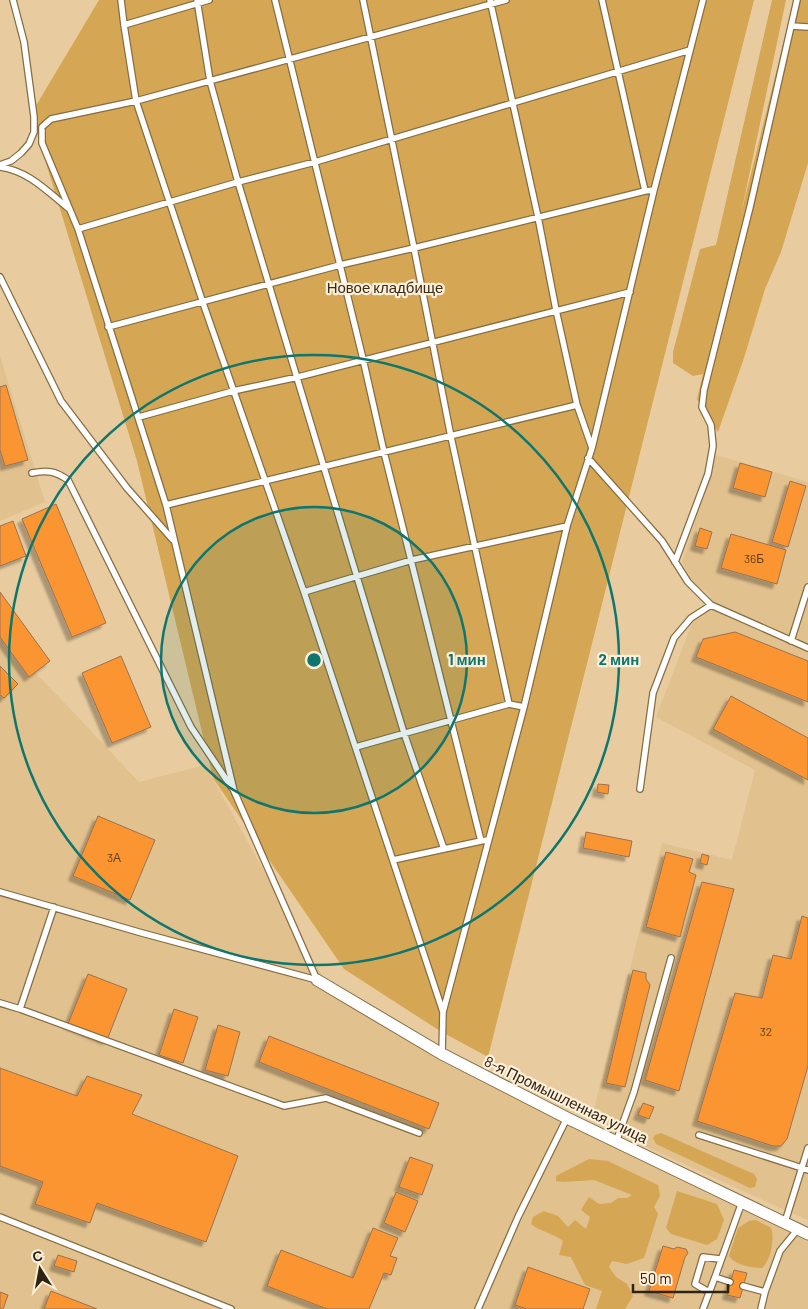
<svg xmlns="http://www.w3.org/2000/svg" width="808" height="1309" viewBox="0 0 808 1309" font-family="Barlow,sans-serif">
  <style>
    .built { fill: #e1c18e }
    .green { fill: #d5a654 }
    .building { fill: #fb9533; stroke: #997253; filter: url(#shadow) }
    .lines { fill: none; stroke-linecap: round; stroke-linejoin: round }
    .service-casing { stroke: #866d43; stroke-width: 8 }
    .minor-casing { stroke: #866d43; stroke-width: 13 }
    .service { stroke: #fff; stroke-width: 5.5 }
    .minor { stroke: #fff; stroke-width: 11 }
    .ring { fill: none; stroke: #0f766e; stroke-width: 2.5 }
    .labels { text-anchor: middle; stroke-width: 4.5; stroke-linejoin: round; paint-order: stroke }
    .number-label { font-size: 12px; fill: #62401b }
    .park-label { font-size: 15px; fill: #3a2d18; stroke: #fdefd9 }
    .street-label { font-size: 15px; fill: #2f2413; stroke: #fdefd9 }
    .centre { fill: #0f766e; stroke: #fdefd9; stroke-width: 2.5 }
    .ring-label { font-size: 15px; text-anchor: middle; font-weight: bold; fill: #0f766e; stroke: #fdefd9; stroke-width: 4.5; stroke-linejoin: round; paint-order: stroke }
  </style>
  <defs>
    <filter id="shadow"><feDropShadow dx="-4.5" dy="4.5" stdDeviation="1" flood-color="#0004"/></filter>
  </defs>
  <rect width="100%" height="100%" fill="#e8cca0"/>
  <path class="built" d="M0,356l45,146 -45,19z
    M716,455l92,27v738l-37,-16 -180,-83 71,-278 70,17 23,-90 -99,-53 35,-91 20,-30 -19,-15 -10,-19z
    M0,637l60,61 79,84 66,-17 127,228 114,71 348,165 14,9v71h-808z"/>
  <path class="green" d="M99,0h655l-266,1057 -48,-26 -96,-62 -131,-191 -76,-317 -106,-347z
    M772,0h14l-45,214 53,-214h14v163l-27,89 -16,37 -21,69 -26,74 -21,-33 6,-25 -10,2 -20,-13v-11l27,-103 16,-4z
    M661,1133l93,41 3,5 -2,8 -5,1 -94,-44 -3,-6 2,-3z
    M589,1159l19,2 50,24 2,11 -6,11 4,7 -14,44 -17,6 -15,-3 -3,6 7,10 11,7 6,12 -8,13h-29l6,-18 -17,-6 -14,-28 -12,-2 4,-14c-10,-8 -22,-9 -32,-17l2,-7 11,-6 14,5 10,11 7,-7 11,9 4,-12 -9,-7 8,-13 10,7 12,-1 7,-5h9l5,-3 -38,-15 -32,2 -6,-1v-5z
    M677,1191l40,13 7,16 -7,19 -10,6 -36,-11 -5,-6z
    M756,1220l15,8c4,11 0,32 -9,40 -10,0 -27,-3 -33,-12l9,-28 11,-7z"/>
  <path class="building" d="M6,385l22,75 -23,6 -5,-16v-63z
    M740,463l32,9 -7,25 -32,-9z
    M790,481l16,5 -18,61 -16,-5z
    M56,504l50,119 -34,14 -50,-118z
    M13,521l13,35 -26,10v-40z
    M700,528l12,4 -5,17 -12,-3z
    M731,534l55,16 -9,34 -56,-16z
    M0,592l50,69 -21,16 -29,-40z
    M735,632l73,29v41l-112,-45 7,-18z
    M121,656l30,71 -39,16 -30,-70z
    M0,666l18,18 -14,14 -4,-3z
    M731,696l77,42v42l-95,-51z
    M598,784l11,1 -1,9 -11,-2z
    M98,816l57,24 -25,60 -57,-24z
    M586,832l46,9 -3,16 -46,-9z
    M666,852l27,7 -4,13 7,3 -16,62 -34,-10z
    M702,854l7,2 -2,9 -7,-2z
    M702,882l32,7 -55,202 -34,-11z
    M802,916l6,2v148l-21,73 -6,7h-8l-76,-25 38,-128 27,5 11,-43 18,4z
    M633,970l13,3v6l4,6 -25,102 -19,-4z
    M88,974l39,15 -20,51 -39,-16z
    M174,1009l24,8 -15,46 -24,-8z
    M218,1025l22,7 -12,44 -23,-6z
    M269,1036l170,67 -10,26 -170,-67z
    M0,1068l77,28 10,-20 55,19 -10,19 106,42 -32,86 -109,-39 -7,20 -55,-19 8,-22 -43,-16z
    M643,1103l11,4 -5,12 -11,-4z
    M410,1157l23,8 -11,30 -23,-8z
    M396,1192l22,9 -13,31 -21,-9z
    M373,1228l25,10 -8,18 7,2 -6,17 -7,-2 -15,36h-42l-60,-23 14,-36 72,28z
    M663,1246l11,3 3,-2 9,2 2,4 -3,4 -12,41 -24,-7z
    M58,1255l19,6 -3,11 -20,-6z
    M528,1267l62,22 -7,20h-56l-12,-4z
    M734,1270l13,3 -7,25 -13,-3z
    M51,1291l46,18h-53z
    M0,1292l8,3 -5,14h-3z"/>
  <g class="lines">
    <defs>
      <path id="service" d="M121,0l3,25 12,76 67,202 101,289 139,420
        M197,0l13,81 28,101 166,551 40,116
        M275,0l88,359 21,93 97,389 7,-1
        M363,0l51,248 37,189 58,267 15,3
        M490,0l48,217 18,93 21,95 15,43
        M602,0l43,191 9,-1
        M124,25l85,-25
        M791,26l17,1
        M0,165l11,-4 10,-8 8,-9 5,-12v-15l-10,-75 -11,-42
        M0,167c28,4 46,23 68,41
        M78,229l160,-47 77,-20 375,-112
        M0,277l61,124 66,87 46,52
        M108,327l232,-62 74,-17 231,-57
        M139,417l94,-26 65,-14 332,-85
        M588,458l74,83 26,41 23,23
        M32,473c16,-3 23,-2 36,7l123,247 41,61
        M166,505l411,-100
        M675,562l33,-88 5,-28 -2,-21 -9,-18 2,-17 46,-183 47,-207
        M304,592l108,-32 155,-34
        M791,641l17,-54
        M356,747l153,-43
        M640,789l13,-96 21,-55 17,-20 20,-13 97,43
        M393,860l88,-19
        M0,892l142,41 175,47
        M317,980l-83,-189 -68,-286 -88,-276 -36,-86v-16l9,-8 85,-18 370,-101
        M0,1003l20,6 34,-102
        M20,1009l264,97 42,-8 93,35
        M442,1054l1,-42 81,-305 43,-181 25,-78 62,-258 49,-190
        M699,1135l109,35
        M616,1142l18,-50 37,-134
        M0,1217l231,92
        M785,1222l23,-74
        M730,1282l-15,-5 27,-75
        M743,1286l22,6 15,-41 18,-22
        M709,1292l-14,-8 8,-27 17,2
        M478,1309l40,-92 49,-99
        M703,1309l12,-32
        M761,1309l4,-17"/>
      <path id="minor" d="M317,980l125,74 125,64 241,116"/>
    </defs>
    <use href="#service" class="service-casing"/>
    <use href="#minor" class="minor-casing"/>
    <use href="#service" class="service"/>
    <use href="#minor" class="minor"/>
  </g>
  <circle cx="314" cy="660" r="153" fill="#0f766e" fill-opacity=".12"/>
  <g class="ring">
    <circle cx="314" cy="660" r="153"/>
    <circle cx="314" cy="660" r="305"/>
  </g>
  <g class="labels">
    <g class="number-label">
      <text x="754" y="563">36Б</text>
      <text x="114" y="862">3А</text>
      <text x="766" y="1036">32</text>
    </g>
    <g class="park-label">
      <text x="385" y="293">Новое кладбище</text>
    </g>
    <g class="street-label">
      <text transform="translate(566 1100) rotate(26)" y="5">8-я Промышленная улица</text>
    </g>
  </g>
  <circle cx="314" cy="660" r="8" class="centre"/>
  <g class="ring-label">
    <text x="467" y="665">1 мин</text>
    <text x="619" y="665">2 мин</text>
  </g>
  <g transform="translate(40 1269) rotate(349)" stroke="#fdefd9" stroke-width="4" paint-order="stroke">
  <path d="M0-4L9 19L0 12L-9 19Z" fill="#2f2413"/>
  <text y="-8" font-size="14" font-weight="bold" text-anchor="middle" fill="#2f2413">С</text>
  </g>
  <path d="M633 1284v8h95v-8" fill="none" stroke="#2f2413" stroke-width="2.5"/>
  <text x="640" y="1284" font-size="15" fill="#2f2413" stroke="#fdefd9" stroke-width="4" paint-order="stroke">50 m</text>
</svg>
